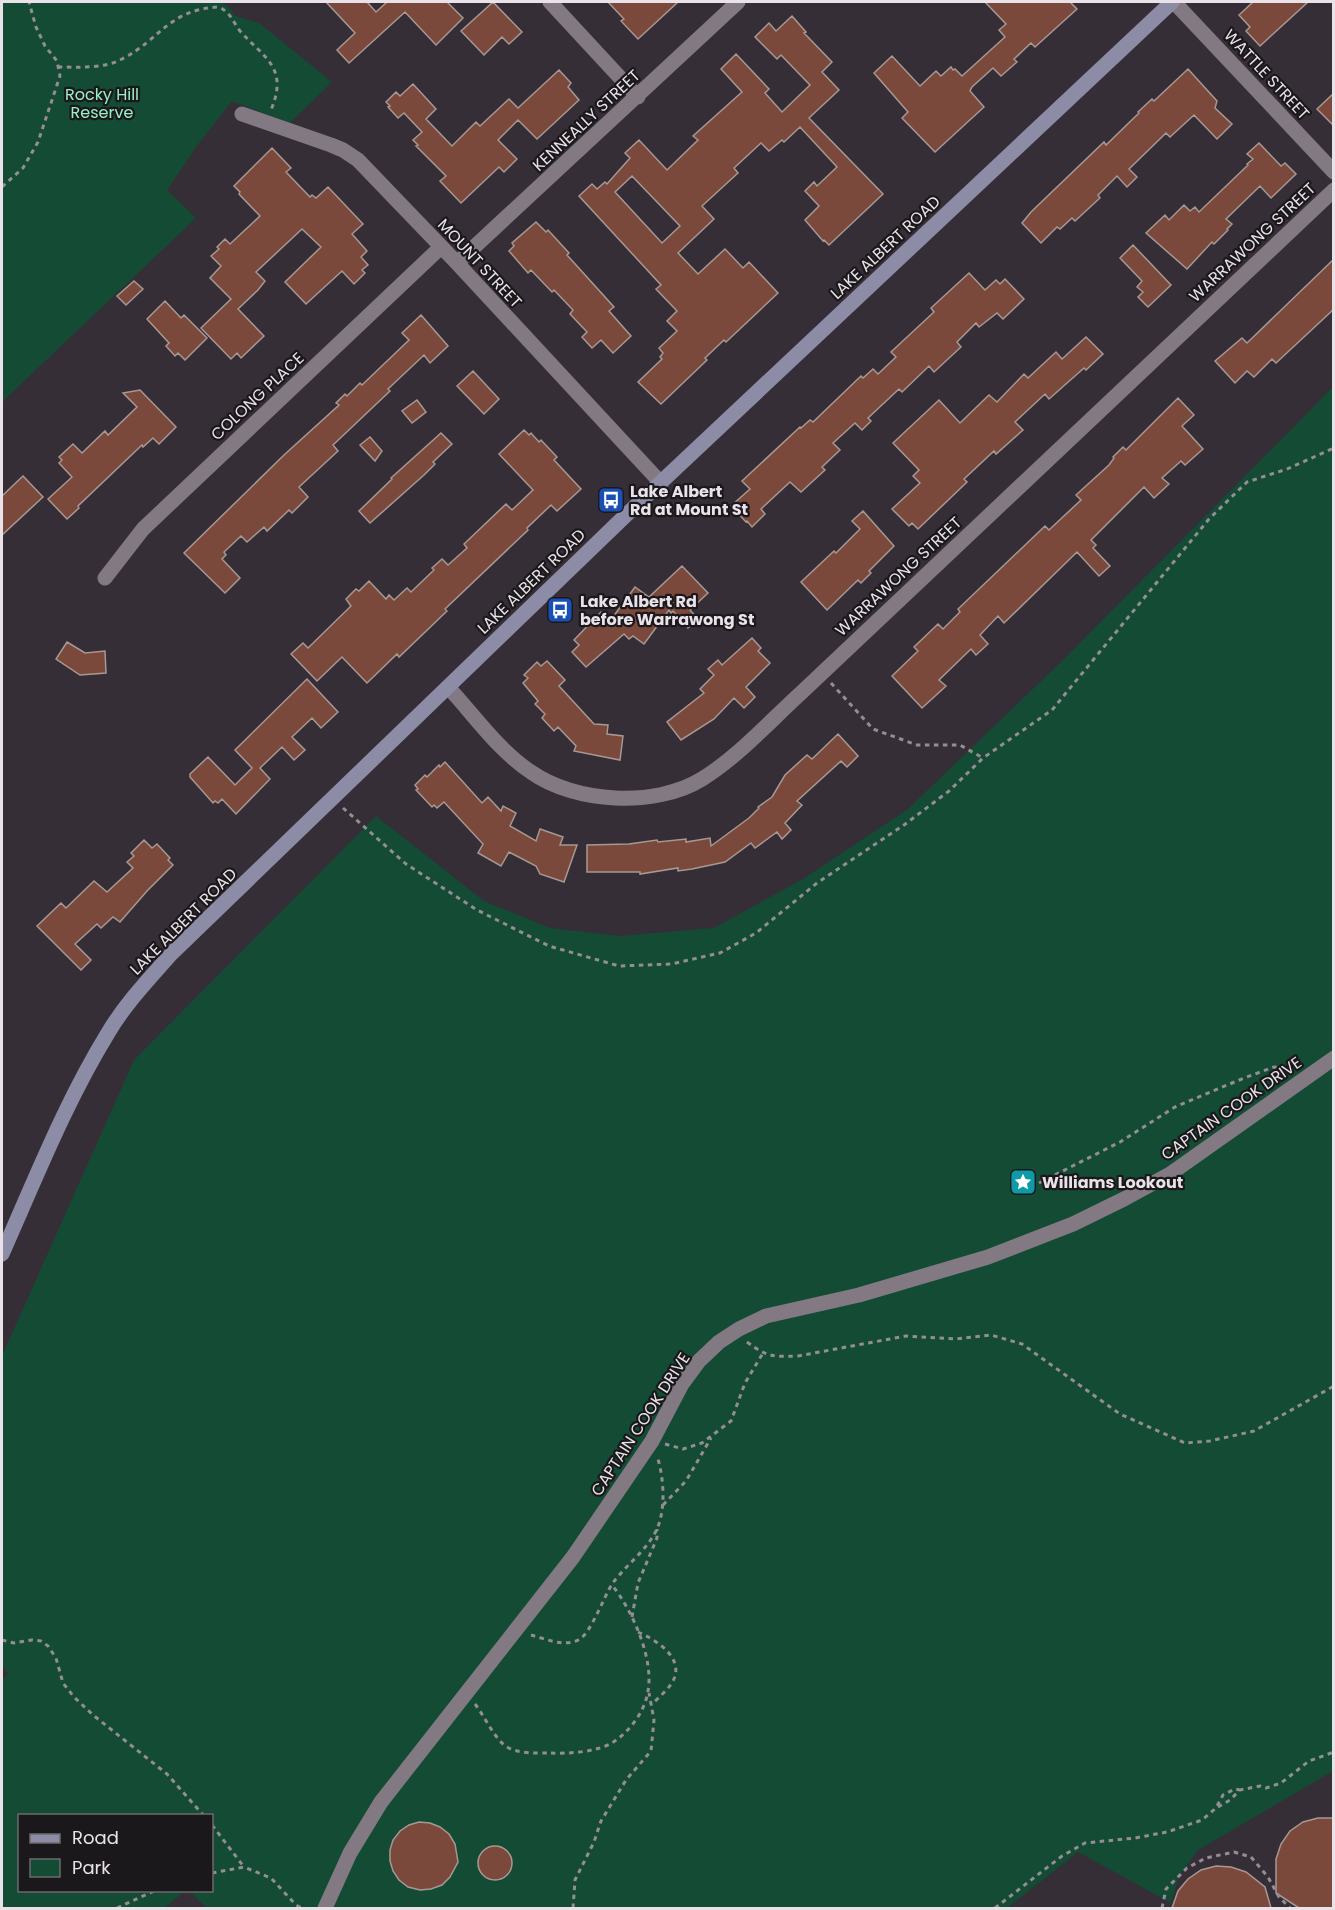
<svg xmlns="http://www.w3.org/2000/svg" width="1335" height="1910" viewBox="0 0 1335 1910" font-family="Poppins,sans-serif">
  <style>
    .green { fill: #134b35 }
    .building { fill: #7a493b; stroke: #a79894; stroke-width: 1.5; fill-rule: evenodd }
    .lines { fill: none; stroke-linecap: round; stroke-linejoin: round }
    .path { stroke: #948d94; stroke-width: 3; stroke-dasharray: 4.5 4.5; stroke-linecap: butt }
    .minor { stroke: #827983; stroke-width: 15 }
    .secondary { stroke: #8d8ca6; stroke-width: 15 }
    .labels { text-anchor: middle; stroke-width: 4.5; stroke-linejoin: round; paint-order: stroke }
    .street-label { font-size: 16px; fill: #e9e3e9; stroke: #1b181b }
    .park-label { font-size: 16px; fill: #98efc7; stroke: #1b181b }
    .poi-label { font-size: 16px; font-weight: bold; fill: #e9e3e9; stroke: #1b181b; text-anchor: start }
  </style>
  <rect width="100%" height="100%" fill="#362e37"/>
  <path class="green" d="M2,2h219l8,5 6,9 24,7 73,59 -42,41 -58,-22 -36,46 -29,43 29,28 -194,184z
    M1333,387v1384l-135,79 -19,26 -8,27 -93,-51 -71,56h-800l-18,-17 23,-1v-74h-192v74l165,1 -21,17h-162v-228l6,-6 -6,-9v-309l132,-296 242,-244 108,85 66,27 69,8 95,-8 89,-49 105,-70 155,-149z"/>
  <path class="building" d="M326,2h41l9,10 11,-10h60l16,16 -27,27 -31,-33 -56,51 -12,-13 18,-17z
    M493,2l29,30 -13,12 -7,-7 -18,18 -23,-24z
    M608,2h70l-40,37 -17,-18 3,-2z
    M985,2h85l7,7 -42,38 -4,-4 -17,16 3,3 -16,14 -8,-8 -21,19 -2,4 14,16 -49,45 -33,-34 6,-6 -34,-39 18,-17 28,30 16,-15 5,5 10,-9 2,3 2,-1 7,7 43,-39 -6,-7 7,-6z
    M1253,2h55l-48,44 -14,-15 4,-4 -11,-12z
    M792,16l14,16 -2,1 28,29 -10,10 17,18 -30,28 74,76 -54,51 -5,-5 -1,1 -18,-21 14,-14 -14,-15 9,-9 3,4 20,-19 -37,-40 -16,15 -2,-2 -13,11 -8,-8 -27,25 4,5 -36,33 12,13 -36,34 20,21 27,-25 18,19 6,-6 29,31 -52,49 -2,-2 -19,18 2,2 -46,44 -23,-22 24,-23 -2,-2 3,-4 -4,-5 18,-17 -10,-10 10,-10 -21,-22 5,-4 -82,-89 13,-12 5,5 8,-7 2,2 23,-26 -5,-5 14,-13 28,30 31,-30 -5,-4 49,-44 -21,-23 15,-15 33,35 -4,4 17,19 28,-27 -29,-30 -4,4 -22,-22 14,-14 7,8zM632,176l48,50 -18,17 -47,-51z
    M1188,69l29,32 -2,7 17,16 -15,15 -23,-24 -24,22 -4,-4 -37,36 8,8 -10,10 -10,-11 -19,19 2,3 -25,23 -3,-3 -12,11 -3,-2 -16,16 -19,-20 9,-11 73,-70 2,3 33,-32 -1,-1 14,-13 2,2z
    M559,70l12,13 -3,4 11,13 -42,39 -19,-19 -20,20 19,19 -13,13 -5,-5 -38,36 -21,-22 6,-5 -30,-30 2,-1 -5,-5 9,-8 -18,-19 -6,5 -10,-11 2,-1 -4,-4 10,-10 4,4 13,-12 23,25 -10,10 26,27 24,-24 4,4 29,-27 9,9z
    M1334,93v33l-17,-17z
    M1259,143l22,23 4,-3 11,11 -25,24 -11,-12 -34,33 6,5 -5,5 1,1 -14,14 -2,-2 -25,27 -41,-36 19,-18 4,5 15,-15 6,6 5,-4 4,5 49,-47 -1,-1 6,-5 -6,-5z
    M272,148l19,20 -5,4 24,25 2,-2 4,3 12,-11 35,37 -11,10 15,17 -6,6 7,8 -6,5 3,3 -11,11 -12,-13 -36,33 -21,-22 36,-35 -19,-18 -46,43 9,9 -7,9 -20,19 26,27 -23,22 -4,-5 -6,6 -30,-31 30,-29 -21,-21 11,-12 -10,-10 8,-7 -2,-2 8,-8 5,5 30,-28 -21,-22 1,-2 -6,-6z
    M536,222l10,10 2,-2 21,23 -2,2 47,52 -5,4 22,25 -18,17 -12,-13 -9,8 -10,-11 5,-5 -17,-18 3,-4 -19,-20 -2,2 -21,-22 -3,3 -19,-22 5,-5 -2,-3z
    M1133,245l38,40 -23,22 -10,-10 5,-5 -6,-5 5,-6 -22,-23z
    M1334,259v50l-58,54 -4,-4 -18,18 -7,-6 -12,12 -20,-22 27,-23 5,5z
    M969,273l16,17 11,-10 4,4 5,-5 19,20 -21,20 -6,-6 -18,14 -3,-4 -19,19 4,5 -27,25 -5,-6 -27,26 -3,-3 -31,29 3,3 -9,9 -7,-7 -22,20 7,7 -18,17 3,3 -24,22 -11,-10 -29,27 4,5 -13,13 -5,-6 -1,1 -15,-16 19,-17 -8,-8 58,-54 1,1 9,-8 3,2 48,-46 2,2 10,-9 5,5 18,-17 -5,-5 43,-40 -3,-4z
    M134,281l9,8 -17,16 -9,-9z
    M165,301l16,17 3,-3 23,23 -22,22 -7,-7 -3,3 -9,-10 3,-3 -22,-24z
    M421,315l27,31 -18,17 -6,-8 -36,34 2,2 -57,54 5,6 -39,36 9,10 -16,16 -3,-3 -22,21 -3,-4 -17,15 -6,-6 -17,16 2,3 -4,4 18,19 -15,15 -41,-40 100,-98 55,-50 -3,-2 9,-9 2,2 13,-13 2,2 47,-45 -7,-7z
    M1086,337l17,17 -17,16 -2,-2 -35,31 -4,-5 -30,28 8,8 -27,24 -2,-3 -30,28 3,3 -49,47 -6,-6 -3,3 -17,-17 28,-26 -7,-7 6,-6 -26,-27 46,-43 21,23 29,-28 8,7 27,-28 4,4 28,-26 6,7z
    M473,371l26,28 -15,15 -27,-28z
    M140,390l36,37 -17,17 -6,-6 -10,9 -1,-2 -64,61 1,2 -12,11 -19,-20 24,-22 -13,-14 3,-3 -3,-3 14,-13 9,9 23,-22 3,4 29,-28 -14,-14z
    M1178,398l16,17 -12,11 21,23 -18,16 -4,-4 -19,17 7,6 -15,14 -10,-11 -53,53 5,5 -3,3 17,18 -11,10 -22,-24 -73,71 -6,-7 -18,19 8,9 -12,11 -5,-6 -32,31 7,6 -24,22 -30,-32 26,-25 -4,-4 24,-23 5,5 17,-17 -2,-3 87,-83 4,4 32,-30 -5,-5 33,-30 5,-7 -1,-1 10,-10 3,3z
    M417,400l9,12 -14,11 -10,-12z
    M524,430l5,5 2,-2 8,9 2,-2 16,17 -3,3 27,29 -24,22 -6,-6 -24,23 1,2 -83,79 2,2 -48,46 -2,-3 -30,29 -25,-26 -25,24 -26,-27 12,-11 5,5 43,-42 -5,-7 10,-10 3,2 10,-10 17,18 3,-4 5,5 13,-12 4,4 23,-22 -2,-2 10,-9 6,6 19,-17 -3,-4 42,-40 6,6 21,-20 -34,-36z
    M441,433l11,11 -19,18 2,2 -11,11 -54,48 -11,-12 33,-32 -1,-1z
    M370,437l12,14 -7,10 -15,-16z
    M23,476l20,21 -41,38v-39z
    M863,511l31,35 -25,25 2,2 -10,10 -3,-3 -31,30 -26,-28 33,-31 2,2 24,-24 -8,-8z
    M682,566l26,27 -18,17 8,9 -10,9 -15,-17 -2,2 -2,-3 -25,34 -11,-8 -4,3 -5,-5 -38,33 -14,-15 7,-7 -5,-5 27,-28 9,9 25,-34 14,10z
    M752,638l9,10 -3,3 12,12 -24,24 9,10 -11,11 -10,-10 -20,21 -33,21 -14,-18 37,-29 -4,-4 14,-14 -6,-6 10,-9 4,5z
    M67,642l18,11 20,-2 1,22 -26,2 -24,-16z
    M547,661l18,19 -6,6 35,38 14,1 -1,9 16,2 -3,24 -46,-9 2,-5 -18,-19 -4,4 -12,-13 3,-4 -10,-10 3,-3 -15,-18 5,-5 -4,-3 13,-13 4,4z
    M307,679l31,33 -17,16 -9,-10 -20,19 13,13 -11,10 -12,-13 -22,21 10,11 -34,35 -14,-15 -4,4 -3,-2 -2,2 -23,-26v-3l18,-17 27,28 17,-17 -17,-18z
    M838,734l20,22 -11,11 -6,-6 -44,40 5,4 -17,18 6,7 -9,9 -5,-7 -22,16 -4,-5 -26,19 -33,7 -14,2v-3l-38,6v-2h-53v-27l42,-1 28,-4 1,2 28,-3v3l24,-4 1,8 38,-28 10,-10 -1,-1 14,-10 13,-22 22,-20 5,4z
    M445,762l37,41 6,-6 13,14 2,-5 13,7 -6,13 26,15 4,-12 23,8 -3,8h17l-13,37 -24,-8 -4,-8 -27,-14 -8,14 -23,-13 5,-9 -39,-42 -7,6 -3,-3 -2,2 -16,-17 2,-1 -3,-4 10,-10 2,2 12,-12 1,2z
    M144,840l8,8 5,-4 13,14 -2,2 5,5 -26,26 -27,31 -7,-5 -12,11 -4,-4 -22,20 16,16 -10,10 -44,-44 24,-23 5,5 28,-27 13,11 26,-24 -6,-6 7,-6 -3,-3z
    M1318,1818h16v90h-35l-23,-15v-34l5,-15 9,-13 13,-9z
    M419,1822l11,1 10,4 9,7 6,10 3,18 -8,15 -8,8 -11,4 -11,1 -12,-3 -9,-7 -6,-9 -3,-10v-11l3,-10 7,-9 9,-6z
    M478 1863a17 17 0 1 1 34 0a17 17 0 1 1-34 0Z
    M1216,1866l15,1 15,5 19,15 6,21h-99l6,-17 10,-12 13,-9z"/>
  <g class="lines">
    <path class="path" d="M58,67c20,0 46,2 64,-8 39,-20 46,-49 96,-52 12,4 15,15 22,24 24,27 49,36 31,79
      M2,187l21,-19 15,-26 22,-66 -3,-15 -12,-15 -9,-19 -7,-25
      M831,683l42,46 44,16h43l23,13
      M343,808l63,56 71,46 72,36 70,20 52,-2 49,-11 36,-20 61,-50 87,-58 45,-34 34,-33 69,-48 157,-191 38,-37 40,-13 47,-21
      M1039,1183l81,-41 55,-35 69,-29 30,-11 19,1
      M747,1342c20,15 26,15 51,14l108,-20 50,3 35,-4 31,9 98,70 65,29 25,-2 44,-10 80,-45
      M665,1444l18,5 19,-6 29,-22 14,-38 18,-30
      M663,1505l23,-24 25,-43
      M632,1617l6,-34 19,-45v-9
      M638,1632c16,7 43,23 37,44 -3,11 -16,21 -24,29
      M531,1635c15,4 34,13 49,4 11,-7 24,-42 32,-55 13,-18 34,-33 44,-53 10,-20 8,-51 2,-72
      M2,1640l12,3 18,-3 9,1 7,5 8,12 7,25 11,14 19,18 74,59 37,42
      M475,1704c10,13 17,30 29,41 11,9 32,8 45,8 19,1 47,-1 63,-10 17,-11 33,-31 36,-52 6,-33 -16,-81 -36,-106
      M1218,1807l12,-7 10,-10 20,-4 6,2 15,-5 28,-22 25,-9
      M212,1825l32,42
      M212,1873l32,-6 27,11 25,27 6,3
      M117,1908l39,-18
      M573,1908l2,-28 19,-38 7,-21 25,-41 25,-29 3,-31 -5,-27
      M995,1908l67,-52 23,-13 50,-5 32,-6 35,-12 14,-12 7,-13 12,-6 5,1
      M1162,1908l4,-19 21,-21 19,-10 28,-6 17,5 17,20 11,20 11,11"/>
    <path class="minor" d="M550,2l88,95
      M1174,2l160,170
      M242,114l89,31 12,5 15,10 99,103 204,220
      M457,263l281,-261
      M105,578l38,-49 298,-282
      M448,687c26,28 50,63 83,85 44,31 124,36 171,7 37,-23 68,-58 100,-87l532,-502
      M325,1908l25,-55 31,-51 192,-245 79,-116 30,-57 17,-23 20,-19 20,-13 27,-13 93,-21 129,-38 85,-33 51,-25 46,-25 164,-116"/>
    <path class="secondary" d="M2,1254c33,-74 63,-151 106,-221 17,-29 41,-54 63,-79l454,-438 547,-514"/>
  </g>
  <defs>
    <symbol id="bus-square" viewBox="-11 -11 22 22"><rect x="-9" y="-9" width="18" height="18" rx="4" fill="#1a4fb4" stroke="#1b181b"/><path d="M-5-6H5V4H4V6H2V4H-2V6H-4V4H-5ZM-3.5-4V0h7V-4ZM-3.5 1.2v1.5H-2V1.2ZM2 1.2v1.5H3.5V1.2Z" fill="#fff"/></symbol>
    <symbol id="sight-square" viewBox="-11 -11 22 22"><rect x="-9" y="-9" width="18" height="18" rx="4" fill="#0f9aa8" stroke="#1b181b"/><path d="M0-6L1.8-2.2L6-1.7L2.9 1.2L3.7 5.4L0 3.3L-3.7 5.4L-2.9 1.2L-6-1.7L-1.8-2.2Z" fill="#fff"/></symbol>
  </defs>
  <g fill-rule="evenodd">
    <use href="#bus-square" x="596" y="485" width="30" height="30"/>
    <use href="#bus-square" x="545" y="595" width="30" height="30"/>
    <use href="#sight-square" x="1008" y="1167" width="30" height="30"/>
  </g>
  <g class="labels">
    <g class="street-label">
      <text transform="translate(1267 74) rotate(47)" y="6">WATTLE STREET</text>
      <text transform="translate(586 120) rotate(-43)" y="6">KENNEALLY STREET</text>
      <text transform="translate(1252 242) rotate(-43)" y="6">WARRAWONG STREET</text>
      <text transform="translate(885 247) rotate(-43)" y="6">LAKE ALBERT ROAD</text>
      <text transform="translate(480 263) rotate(47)" y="6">MOUNT STREET</text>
      <text transform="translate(257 396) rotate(-43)" y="6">COLONG PLACE</text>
      <text transform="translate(898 576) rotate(-43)" y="6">WARRAWONG STREET</text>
      <text transform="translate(531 581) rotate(-44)" y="6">LAKE ALBERT ROAD</text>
      <text transform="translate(183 921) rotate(-45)" y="6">LAKE ALBERT ROAD</text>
      <text transform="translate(1231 1108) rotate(-35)" y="6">CAPTAIN COOK DRIVE</text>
      <text transform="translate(640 1424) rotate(-57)" y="6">CAPTAIN COOK DRIVE</text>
    </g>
    <g class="park-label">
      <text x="102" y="100">Rocky Hill<tspan x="102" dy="18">Reserve</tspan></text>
    </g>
    <g class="poi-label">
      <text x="630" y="497">Lake Albert<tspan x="630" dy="18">Rd at Mount St</tspan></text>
      <text x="580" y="607">Lake Albert Rd<tspan x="580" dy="18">before Warrawong St</tspan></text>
      <text x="1042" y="1188">Williams Lookout</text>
    </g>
  </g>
  <rect width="1335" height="1910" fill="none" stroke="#e9e3e9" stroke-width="6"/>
  <rect x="18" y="1814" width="195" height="78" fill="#1b181b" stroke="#6d696d" stroke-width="1.5"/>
  <rect x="30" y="1834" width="30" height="9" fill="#8d8ca6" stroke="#6d696d" stroke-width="1.5"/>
  <text x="72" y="1844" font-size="18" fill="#e9e3e9">Road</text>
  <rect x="30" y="1859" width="30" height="18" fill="#134b35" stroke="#6d696d" stroke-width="1.5"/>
  <text x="72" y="1874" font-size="18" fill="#e9e3e9">Park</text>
</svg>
